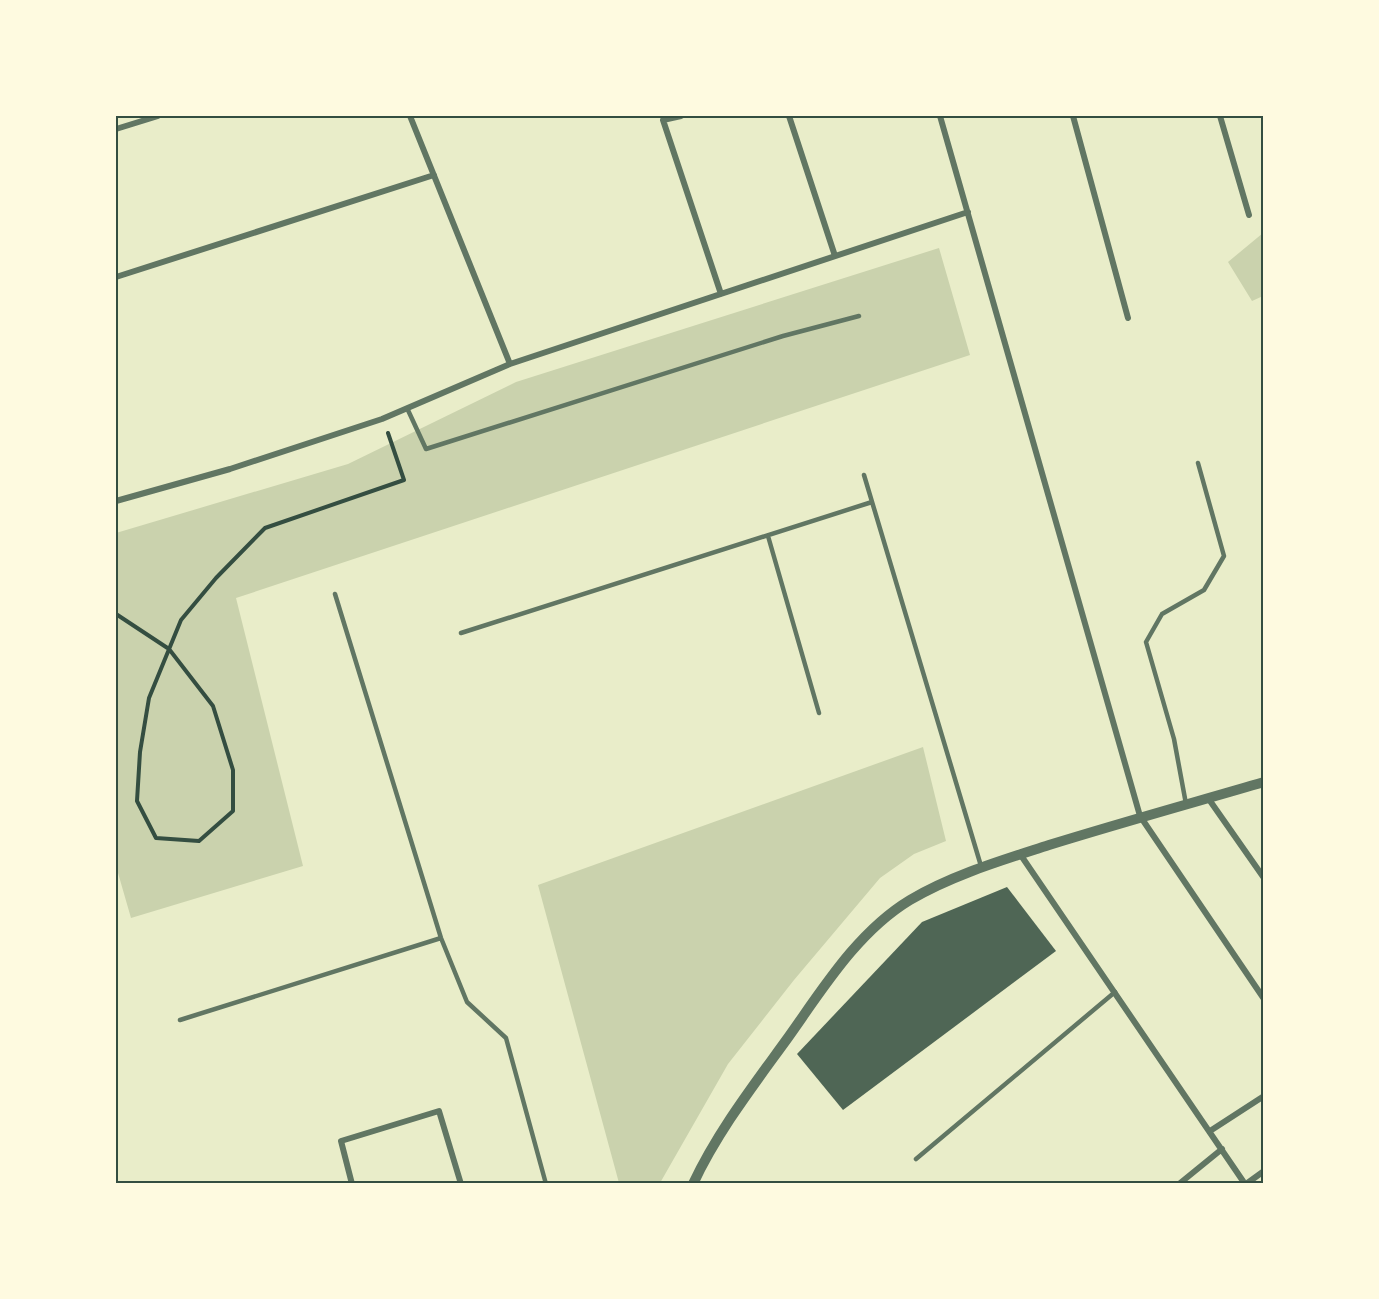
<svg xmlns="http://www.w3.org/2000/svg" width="1379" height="1299" viewBox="0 0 1379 1299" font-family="Inter,sans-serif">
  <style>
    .green { fill: #cad2ad }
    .building { fill: #4f6655 }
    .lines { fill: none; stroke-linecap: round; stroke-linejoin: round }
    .path { stroke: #344e41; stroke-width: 4 }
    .service { stroke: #617663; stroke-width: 4.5 }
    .minor { stroke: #617663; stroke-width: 6 }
    .tertiary { stroke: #617663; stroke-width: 10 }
    .neatline { fill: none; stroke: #344e41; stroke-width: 2 }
  </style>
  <rect width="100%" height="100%" fill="#e9edc9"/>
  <path class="green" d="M1263,233v63l-11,5 -24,-39z
    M939,248l31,107 -734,243 67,268 -172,52 -15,-52v-333l232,-69 168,-82z
    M923,747l23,94 -32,13 -34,24 -86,102 -66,84 -68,119h-41l-81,-298z"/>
  <path class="building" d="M1007,887l49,64 -213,159 -46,-56 125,-132z"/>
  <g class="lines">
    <path class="path" d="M116,614l53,35 44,57 20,64v41l-34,30 -43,-3 -19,-37 3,-49 9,-54 32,-78 35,-42 49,-50 139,-48 -16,-47"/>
    <path class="service" d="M407,408l19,41 357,-113 76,-20
      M864,475l117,391
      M768,536l51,177
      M335,594l106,344 26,64 39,36 40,146
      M461,633l411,-131
      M1186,804l-12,-65 -28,-97 16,-28 42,-24 20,-34 -26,-93
      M180,1020l261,-82
      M916,1159l199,-167"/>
    <path class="minor" d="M410,116l100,248
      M681,116l-18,4 58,174
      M789,116l46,140
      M940,116l200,700 124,183
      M1073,116l55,202
      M1220,116l29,99
      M116,129l42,-13
      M116,277l318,-102
      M116,501l114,-32 152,-50 128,-55 458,-152
      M1208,798l56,80
      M1020,854l225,330
      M1210,1131l54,-35
      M352,1184l-11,-43 98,-30 22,73
      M1179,1184l43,-35
      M1246,1184l18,-13"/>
    <path class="tertiary" d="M693,1184c25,-53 60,-98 94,-145 35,-49 70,-107 123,-139 42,-25 93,-40 139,-55 71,-22 143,-42 215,-63"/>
  </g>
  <rect width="1379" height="1299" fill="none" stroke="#fefae0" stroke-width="234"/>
  <rect x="117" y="117" width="1145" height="1065" class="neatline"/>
</svg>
